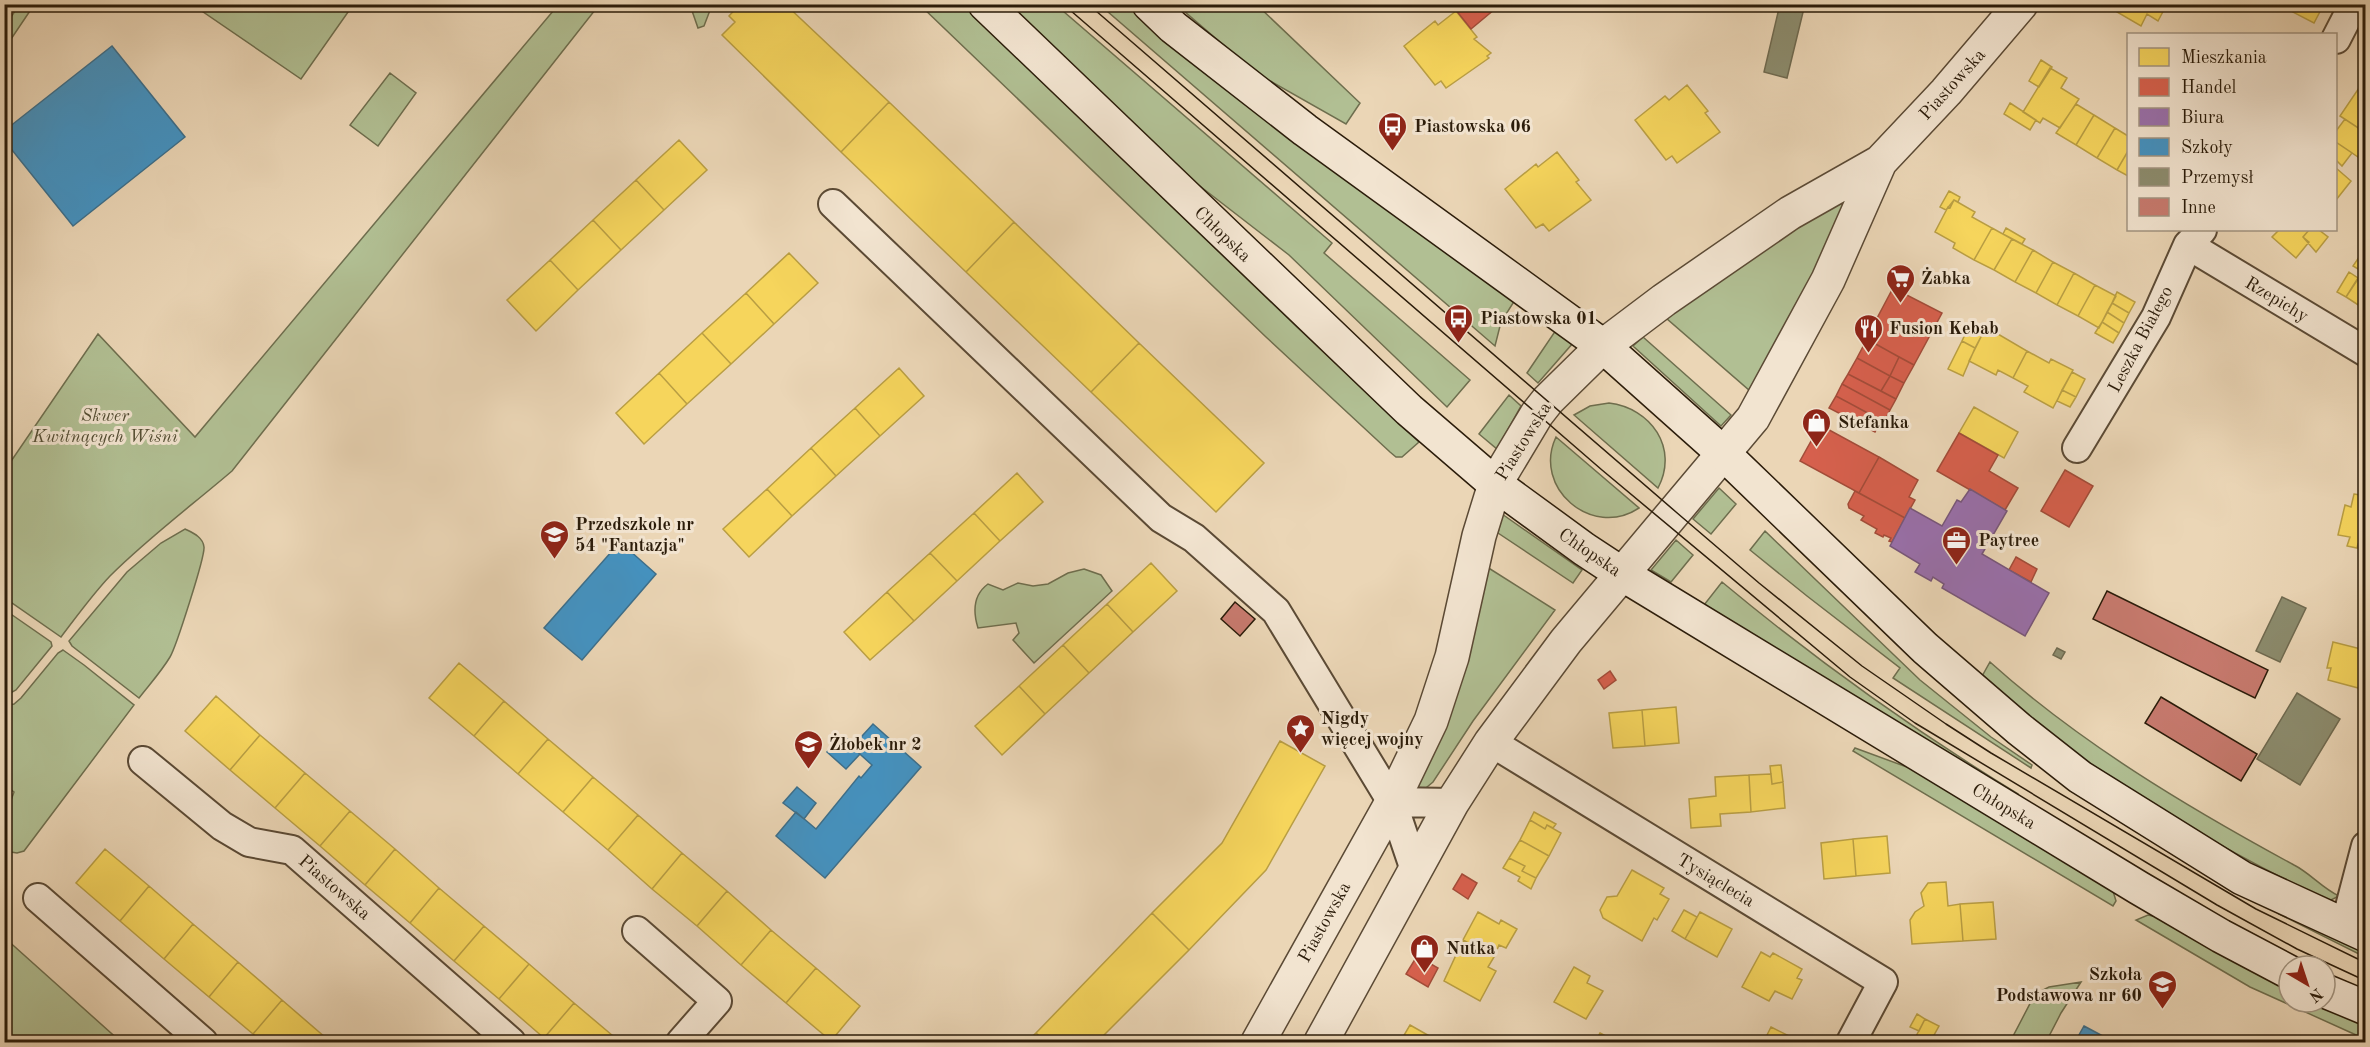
<svg xmlns="http://www.w3.org/2000/svg" width="2370" height="1047" viewBox="0 0 2370 1047" font-family="'Old Standard TT',serif">
  <style>
    .green { fill: #b1bf93; stroke: #6e6e4e; stroke-width: 1.5 }
    .homes { fill: #f6d55c; stroke: #b99e43; stroke-width: 1.5 }
    .shops { fill: #d6604d; stroke: #a34c39; stroke-width: 1.5 }
    .offices { fill: #9970ab; stroke: #78577b; stroke-width: 1.5 }
    .schools { fill: #4393c3; stroke: #3c6f8c; stroke-width: 1.5 }
    .industry { fill: #8c8c6e; stroke: #6f6a50; stroke-width: 1.5 }
    .building { fill: #c77a6e; stroke: #2b1c0a; stroke-width: 1.5 }
    .lines { fill: none; stroke-linecap: round; stroke-linejoin: round }
    .minor-casing { stroke: #5b4a35; stroke-width: 32 }
    .tertiary-casing { stroke: #5b4a35; stroke-width: 36 }
    .secondary-casing { stroke: #2b1c0a; stroke-width: 36 }
    .minor { stroke: #f2e4d0; stroke-width: 28 }
    .tertiary { stroke: #f2e4d0; stroke-width: 33 }
    .secondary { stroke: #f2e4d0; stroke-width: 33 }
    .tram { stroke: #2b1c0a; stroke-width: 1.5 }
    .labels { text-anchor: middle; stroke-width: 6; stroke-linejoin: round; paint-order: stroke }
    .street-label { font-size: 18px; fill: #2b1c0a; stroke: #f2e4d0 }
    .poi-label { font-size: 18px; font-weight: bold; fill: #2b1c0a; stroke: #f2e4d0; text-anchor: start }
    .park-label { font-size: 18px; font-style: italic; fill: #534d33; stroke: #f2e4d0 }
  </style>
  <rect width="100%" height="100%" fill="#ebd6b6"/>
  <filter id="stains"><feTurbulence type="fractalNoise" baseFrequency=".00333" numOctaves="4"/><feColorMatrix values="0 0 0 0 .2 0 0 0 0 .09 0 0 0 0 .02 0 0 0 .5 -.17"/></filter>
  <radialGradient id="worn" r=".72"><stop offset=".6" stop-color="#630" stop-opacity="0"/><stop offset="1" stop-color="#630" stop-opacity=".3"/></radialGradient>
  <path class="green" d="M559,4l40,1 -367,466c-41,35 -84,67 -122,105 -18,19 -33,40 -49,61l-56,-39v-128l93,-136 97,103z
    M19,5h15l-29,43v-22z
    M193,5h160l-52,74z
    M690,5h22l-8,21 -6,2z
    M920,5h43l334,322 122,115 -17,15h-6l-6,-5 -124,-115z
    M1006,5h50l276,238 -8,10 146,127 -23,27 -158,-152 -106,-82z
    M1100,5h28l33,30 354,265 -14,22 -6,24z
    M1177,5h80l103,98 -14,21 -90,-51z
    M390,73l26,20 -38,53 -28,-21z
    M1858,191l-92,173 -17,26 -83,-72 141,-98z
    M1556,330l17,13 -35,40 -11,-10z
    M1643,337l88,78 -10,11 -88,-80z
    M1509,395l12,11 -24,43 -18,-15z
    M1609,403c42,5 70,45 49,85l-84,-73 16,-9z
    M1556,437l83,71c-47,31 -107,-20 -83,-71z
    M1719,488l17,16 -25,30 -18,-15z
    M1502,514l80,56 -9,13 -75,-50z
    M185,529c8,4 18,8 19,18 1,10 -28,100 -34,110 -9,15 -21,28 -31,41l-67,-52 -3,-5 58,-69 34,-29z
    M1765,531l155,149 71,57 41,28 -1,3 -138,-90 7,-10 -93,-72 -57,-46z
    M1676,540l17,15 -22,27 -20,-12z
    M1487,567l68,43 -82,111 -40,61 -12,10 -5,-2 23,-51z
    M1084,569l17,6 11,16 -78,72 -21,-23 6,-7 -3,-10 -38,5c-5,-16 -5,-33 10,-44l15,6 15,-7 15,3 15,-2 20,-11z
    M1722,582c96,80 190,147 296,212l-1,3 -313,-192z
    M5,610l46,32 1,4 -36,44 -11,6z
    M63,650l21,15 50,40 -110,146 -7,2 -12,-2v-34l9,-25 -9,-7v-79l9,-2 7,-6 37,-45z
    M1990,662c90,81 197,145 304,203 16,8 28,23 45,31l-8,4 -6,-1c-92,-44 -184,-97 -266,-158 -27,-20 -52,-42 -78,-63z
    M1855,748l60,22 198,121 3,10 -3,5 -260,-155z
    M2281,912l84,37v8l-86,-43z
    M2148,915l9,2 132,74v11h24l52,23v14l-115,-52 -114,-67z
    M5,938l116,104h-116z
    M2081,982l-20,31 -15,29h-36l25,-48 14,-7z"/>
  <path class="homes" d="M740,4h45l104,98 -48,50 -119,-117 13,-13 -6,-6z
    M2121,4h46l-9,17 -11,-7 -6,12 -24,-14z
    M2287,4h37l-10,19 -29,-15z
    M1456,11l21,26 -3,2 17,14 -4,3 2,2 -43,30 -5,-7 -6,4 -31,-39 31,-25 3,4z
    M2041,60l11,7 -13,20 -10,-6z
    M2050,68l17,10 -6,10 18,11 -19,29 -17,-10 -3,5 -17,-11z
    M1687,85l21,26 -3,2 15,19 -43,31 -5,-7 -6,4 -31,-40 30,-24 4,4z
    M2361,85l5,3v45l-26,-17z
    M889,102l125,120 -48,50 -125,-120z
    M2010,103l26,17 -6,10 -26,-16z
    M2076,104l18,11 -18,30 -20,-12z
    M2094,115l21,13 -18,30 -21,-13z
    M2345,119l21,14v12l-8,12 -22,-15v-11z
    M2115,128l13,8v15l-11,19 -20,-12z
    M679,140l28,30 -43,40 -28,-30z
    M2336,142l16,11 -10,13 -6,-6z
    M2128,151v25l-11,-6z
    M1557,152l22,28 -3,2 15,18 -42,31 -6,-7 -7,4 -31,-39 31,-25 2,3z
    M2336,168l15,13 -15,19z
    M636,180l28,30 -43,40 -28,-30z
    M1949,191l11,6 -2,5 -4,-2 -8,10 -6,-3z
    M1954,200l21,12 -3,5 20,11 -18,32 -21,-12 2,-5 -20,-11 13,-25 2,1z
    M593,220l28,30 -43,40 -28,-30z
    M1014,222l125,121 -48,49 -125,-120z
    M1992,228l20,11 -18,31 -20,-10z
    M2006,228l19,11 -3,5 -19,-10z
    M2279,230h30l-6,7 6,5 -13,16 -24,-21z
    M2309,230h10l9,7 -12,15 -13,-15z
    M2012,239l21,11 -18,32 -21,-12z
    M2366,247v20l-3,5 -10,-6z
    M2033,250l20,12 -17,31 -21,-11z
    M789,253l29,30 -44,41 -28,-31z
    M550,260l28,30 -42,41 -29,-31z
    M2053,262l21,11 -17,32 -21,-12z
    M2349,272l9,6 -12,19 -9,-5z
    M2074,273l21,12 -17,31 -21,-11z
    M2360,276l6,4v30l-20,-13z
    M2095,285l21,11 -17,32 -21,-12z
    M2117,292l18,10 -6,11 -17,-10z
    M746,293l28,31 -43,40 -29,-31z
    M2112,303l17,10 -5,10 -17,-11z
    M2107,312l17,11 -5,10 -17,-11z
    M1971,322l14,7 -10,19 -13,-7z
    M2102,322l17,11 -6,10 -18,-10z
    M1986,327l41,24 -14,27 -15,-8 -2,5 -27,-14z
    M702,333l29,31 -44,40 -28,-31z
    M1962,341l13,7 -12,28 -15,-7z
    M1139,343l125,120 -48,49 -125,-120z
    M2027,351l22,12 2,-4 22,11 -20,38 -29,-16 4,-6 -15,-8z
    M899,368l25,28 -44,40 -25,-28z
    M2072,372l13,7 -9,18 -14,-7z
    M659,373l28,31 -43,40 -28,-31z
    M2062,390l14,7 -6,10 -13,-6z
    M1974,407l44,25 -14,26 -45,-25z
    M855,408l25,28 -44,40 -25,-28z
    M811,448l25,28 -44,40 -25,-27z
    M1017,473l26,29 -43,39 -26,-28z
    M767,489l25,27 -43,41 -26,-28z
    M2354,494l12,2v50l-8,-2 -1,4 -10,-2 3,-9 -12,-2 7,-30 6,2z
    M974,513l26,28 -43,40 -27,-28z
    M930,553l27,28 -43,40 -27,-29z
    M1151,563l26,28 -44,41 -26,-28z
    M887,592l27,29 -44,39 -26,-28z
    M1107,604l26,28 -44,41 -26,-28z
    M2333,642l32,8 -3,12 4,1v11l-4,15 -34,-9 3,-12h-4z
    M1063,645l26,28 -44,41 -26,-28z
    M459,663l45,38 -30,35 -45,-38z
    M1019,686l26,28 -43,41 -27,-29z
    M216,696l44,39 -30,35 -45,-39z
    M504,701l44,38 -30,35 -44,-38z
    M1676,707l3,36 -34,3 -3,-36z
    M1642,710l3,36 -32,2 -4,-35z
    M260,735l45,38 -30,35 -45,-38z
    M548,739l45,38 -30,35 -45,-38z
    M1280,741l45,25 -59,104 -77,80 -37,-37 70,-70z
    M1781,765l2,17 -11,2 -2,-18z
    M305,773l45,38 -30,35 -45,-38z
    M1771,774l1,10 11,-2 2,26 -34,4 -2,-37z
    M1749,775l2,37 -31,2 1,12 -30,2 -2,-29 27,-3 -1,-19z
    M593,777l45,38 -30,35 -45,-38z
    M350,811l45,38 -30,36 -45,-39z
    M1534,812l22,12 -3,4 -6,-3 -2,4 -15,-9z
    M638,815l44,38 -30,36 -44,-39z
    M1530,820l15,9 2,-4 14,8 -12,23 -29,-16z
    M1887,836l3,37 -34,3 -3,-37z
    M1853,839l3,37 -32,3 -3,-36z
    M1520,840l29,16 -13,22 -14,-7 3,-5 -16,-8z
    M105,849l44,37 -29,35 -44,-38z
    M395,849l44,39 -29,35 -45,-38z
    M682,853l45,38 -30,35 -45,-37z
    M1509,858l16,8 -3,5 14,7 -5,11 -13,-8 2,-4 -17,-9z
    M1632,870l32,18 -4,6 9,5 -12,21 -3,-2 -12,23 -39,-23 -3,-8 7,-13 10,-1z
    M1946,882l2,24 12,-2 3,37 -51,3 -2,-24 5,-8 9,-6 -3,-13 7,-10z
    M149,886l44,38 -29,35 -44,-38z
    M439,888l45,38 -30,35 -44,-38z
    M727,891l44,39 -30,35 -44,-39z
    M1993,902l3,37 -33,2 -3,-37z
    M1684,910l13,7 -12,22 -13,-8z
    M1478,912l21,12 2,-4 16,9 -11,19 -7,-3 -5,12 -31,-17z
    M1700,912l32,17 -15,28 -32,-18z
    M1152,913l37,37 -92,92h-51l-10,-9z
    M193,924l45,38 -29,35 -45,-38z
    M484,926l45,38 -30,35 -45,-38z
    M771,930l45,38 -30,35 -45,-38z
    M1463,940l31,17 -6,10 8,4 -16,30 -36,-20z
    M1761,952l9,5 3,-4 29,16 -5,9 5,2 -10,19 -17,-8 -6,10 -27,-14z
    M238,962l44,38 -29,34 -44,-37z
    M529,964l45,39 -30,35 -45,-39z
    M1574,967l16,9 -3,7 16,8 -17,28 -32,-17z
    M816,968l44,38 -29,35 -45,-38z
    M282,1000l44,38 -4,4h-60l-9,-8z
    M574,1003l45,38 -2,1h-68l-5,-4z
    M1917,1014l8,5 -6,12 -9,-4z
    M1925,1019l14,7 -6,11 11,5h-31z
    M1410,1025l23,13 -3,4h-30z
    M1771,1027l28,14 3,1h-46l3,-6 6,3z
    M1036,1033l10,9h-20z
    M1600,1033l17,9h-22z"/>
  <path class="shops" d="M1451,4h50l-30,25z
    M1893,288l49,25 -28,52 -48,-26z
    M1867,339l32,18 -9,19 -33,-18z
    M1899,357l15,8 -10,18 -14,-7z
    M1857,358l33,18 -9,15 -33,-17z
    M1848,374l48,25 -6,11 -48,-26z
    M1890,376l14,7 -8,16 -15,-8z
    M1842,384l48,26 -6,12 -48,-26z
    M1836,396l45,24 -6,12 -46,-24z
    M1820,425l59,32 -20,36 -59,-32z
    M1959,433l39,22 -9,16 29,17 -13,22 -68,-39z
    M1879,457l39,23 -9,17 6,3 -10,18 -46,-25z
    M2065,470l28,16 -24,41 -28,-16z
    M1855,491l50,27 -13,24 -3,-1 2,-3 -7,-3 -1,2 -8,-4 2,-4 -16,-9 3,-4 -15,-8 -1,-4z
    M2016,557l21,12 -6,13 -22,-12z
    M1610,671l6,9 -12,9 -6,-9z
    M1462,874l15,9 -9,16 -15,-10z
    M1417,956l21,12 -10,19 -22,-13z"/>
  <path class="offices" d="M1970,489l37,22 -25,43 67,39 -24,43 -83,-48 2,-4 -11,-7 -2,4 -16,-9 5,-8 -30,-18 20,-38 32,18 15,-26 4,2z"/>
  <path class="schools" d="M112,46l73,91 -112,89 -69,-86v-9z
    M620,542l36,32 -74,86 -38,-32z
    M873,724l48,43 -96,111 -49,-42 20,-24 20,17 43,-53 2,2 11,-13 -20,-18z
    M843,735l11,10 -2,2 8,7 -14,15 -19,-17z
    M797,787l19,16 -12,16 -21,-16z
    M2084,1026l30,16h-39z
    M2121,1036l31,6h-34z"/>
  <path class="industry" d="M1780,4h25l-18,74 -23,-6z
    M2282,597l24,11 -26,54 -24,-11z
    M2057,648l8,4 -4,7 -8,-4z
    M2297,693l43,26 -40,66 -43,-26z"/>
  <path class="building" d="M2107,591l161,79 -13,28 -162,-79z
    M1235,602l20,17 -15,17 -19,-17z
    M2161,697l96,57 -16,27 -96,-58z"/>
  <g class="lines">
    <defs>
      <path id="minor" d="M2336,39l18,-35
        M833,204l328,314 33,20 82,73 116,191 23,68
        M2188,245l178,107
        M2077,448l79,-131 32,-72 14,-15
        M1491,742l392,240 -32,60
        M143,761l79,65 27,16 43,8 219,192
        M1392,802l60,1
        M38,898l165,144
        M2345,926l21,-80
        M637,931l80,70 -36,41"/>
      <path id="tertiary" d="M1258,1042l134,-240 39,-81 21,-64 27,-121 16,-52 42,-70 11,-14 55,-54 61,-46 126,-87 90,-51 66,-70 75,-88
        M1321,1042l131,-239 39,-61 75,-101 187,-223 75,-138 52,-118"/>
      <path id="secondary" d="M985,4l424,406 86,74 89,65 38,25 517,314 82,48 68,36
        M1149,4l24,23 132,103 298,216 121,108 201,194 94,81 61,48 162,101 124,57
        M2325,991l41,17"/>
    </defs>
    <use href="#minor" class="minor-casing"/>
    <use href="#tertiary" class="tertiary-casing"/>
    <use href="#secondary" class="secondary-casing"/>
    <use href="#minor" class="minor"/>
    <use href="#tertiary" class="tertiary"/>
    <use href="#secondary" class="secondary"/>
    <path class="tram" d="M1063,4l539,466 248,207 65,46 302,182 80,44 69,32
      M1088,4l588,508 83,71 103,83 84,58 45,29 265,156 110,54"/>
  </g>
  <defs>
    <symbol id="bus-pin" viewBox="-11 -11 22 30"><path d="M0 17L-7.5 6A9.5 9.5 0 1 1 7.5 6Z" fill="#8f2418" stroke="#f2e4d0"/><path d="M-5-6H5V4H4V6H2V4H-2V6H-4V4H-5ZM-3.5-4V0h7V-4ZM-3.5 1.2v1.5H-2V1.2ZM2 1.2v1.5H3.5V1.2Z" fill="#fff"/></symbol>
    <symbol id="supermarket-pin" viewBox="-11 -11 22 30"><path d="M0 17L-7.5 6A9.5 9.5 0 1 1 7.5 6Z" fill="#8f2418" stroke="#f2e4d0"/><path d="M-6-5.5h2.5l.6 2H6L4.5 2H-2.5L-4.4-4H-6ZM-1.5 3.2a1.3 1.3 0 1 0 .1 0ZM3 3.2a1.3 1.3 0 1 0 .1 0Z" fill="#fff"/></symbol>
    <symbol id="restaurant-pin" viewBox="-11 -11 22 30"><path d="M0 17L-7.5 6A9.5 9.5 0 1 1 7.5 6Z" fill="#8f2418" stroke="#f2e4d0"/><path d="M-5-6h1v4h1v-4h1v4h1v-4h1v5L-1.5 .5V6h-2V.5L-5-1ZM5-6V6H3V1.5H1.5Q1.5-4 5-6Z" fill="#fff"/></symbol>
    <symbol id="shop-pin" viewBox="-11 -11 22 30"><path d="M0 17L-7.5 6A9.5 9.5 0 1 1 7.5 6Z" fill="#8f2418" stroke="#f2e4d0"/><path d="M-5-2.5h2.3a2.7 3.5 0 0 1 5.4 0H5L5.5 6h-11ZM-1.5-2.5h3a1.5 2.3 0 0 0-3 0Z" fill="#fff"/></symbol>
    <symbol id="school-pin" viewBox="-11 -11 22 30"><path d="M0 17L-7.5 6A9.5 9.5 0 1 1 7.5 6Z" fill="#8f2418" stroke="#f2e4d0"/><path d="M0-5L7-2L0 1L-7-2ZM-4 1L0 2.5L4 1V4Q0 6-4 4Z" fill="#fff"/></symbol>
    <symbol id="office-pin" viewBox="-11 -11 22 30"><path d="M0 17L-7.5 6A9.5 9.5 0 1 1 7.5 6Z" fill="#8f2418" stroke="#f2e4d0"/><path d="M-6-3h4V-5.5h4V-3h4V5H-6ZM-1-4.5V-3h2v-1.5ZM-6 0V1H6V0Z" fill="#fff"/></symbol>
    <symbol id="sight-pin" viewBox="-11 -11 22 30"><path d="M0 17L-7.5 6A9.5 9.5 0 1 1 7.5 6Z" fill="#8f2418" stroke="#f2e4d0"/><path d="M0-6L1.8-2.2L6-1.7L2.9 1.2L3.7 5.4L0 3.3L-3.7 5.4L-2.9 1.2L-6-1.7L-1.8-2.2Z" fill="#fff"/></symbol>
  </defs>
  <g fill-rule="evenodd">
    <use href="#bus-pin" x="1376" y="110" width="33" height="45"/>
    <use href="#supermarket-pin" x="1884" y="262" width="33" height="45"/>
    <use href="#bus-pin" x="1442" y="302" width="33" height="45"/>
    <use href="#restaurant-pin" x="1852" y="312" width="33" height="45"/>
    <use href="#shop-pin" x="1800" y="406" width="33" height="45"/>
    <use href="#school-pin" x="538" y="518" width="33" height="45"/>
    <use href="#office-pin" x="1940" y="524" width="33" height="45"/>
    <use href="#sight-pin" x="1284" y="712" width="33" height="45"/>
    <use href="#school-pin" x="792" y="728" width="33" height="45"/>
    <use href="#shop-pin" x="1408" y="932" width="33" height="45"/>
    <use href="#school-pin" x="2146" y="968" width="33" height="45"/>
  </g>
  <g class="labels">
    <g class="street-label">
      <text transform="translate(1952 84) rotate(-48)" y="6">Piastowska</text>
      <text transform="translate(1223 234) rotate(44)" y="6">Chłopska</text>
      <text transform="translate(2277 299) rotate(31)" y="6">Rzepichy</text>
      <text transform="translate(2140 339) rotate(-62)" y="6">Leszka Białego</text>
      <text transform="translate(1523 441) rotate(-58)" y="6">Piastowska</text>
      <text transform="translate(1590 552) rotate(34)" y="6">Chłopska</text>
      <text transform="translate(2004 806) rotate(31)" y="6">Chłopska</text>
      <text transform="translate(1716 880) rotate(31)" y="6">Tysiąclecia</text>
      <text transform="translate(335 887) rotate(41)" y="6">Piastowska</text>
      <text transform="translate(1324 922) rotate(-61)" y="6">Piastowska</text>
    </g>
    <g class="poi-label">
      <text x="1414" y="132">Piastowska 06</text>
      <text x="1921" y="284">Żabka</text>
      <text x="1480" y="324">Piastowska 01</text>
      <text x="1889" y="334">Fusion Kebab</text>
      <text x="1838" y="428">Stefanka</text>
      <text x="575" y="530">Przedszkole nr<tspan x="575" dy="21">54 "Fantazja"</tspan></text>
      <text x="1978" y="546">Paytree</text>
      <text x="1321" y="724">Nigdy<tspan x="1321" dy="21">więcej wojny</tspan></text>
      <text x="829" y="750">Żłobek nr 2</text>
      <text x="1446" y="954">Nutka</text>
      <text x="2142" y="980" text-anchor="end">Szkoła<tspan x="2142" dy="21">Podstawowa nr 60</tspan></text>
    </g>
    <g class="park-label">
      <text x="105" y="421">Skwer<tspan x="105" dy="21">Kwitnących Wiśni</tspan></text>
    </g>
  </g>
  <rect width="2370" height="1047" fill="none" stroke="#ebd6b6" stroke-width="24"/>
  <rect x="6" y="6" width="2358" height="1035" fill="none" stroke="#2b1c0a" stroke-width="3"/>
  <rect x="12" y="12" width="2346" height="1023" fill="none" stroke="#2b1c0a" stroke-width="1.5"/>
  <rect x="2127" y="33" width="210" height="198" fill="#f2e4d0" stroke="#a29481" stroke-width="1.5"/>
  <rect x="2139" y="48" width="30" height="18" fill="#f6d55c" stroke="#a29481" stroke-width="1.5"/>
  <text x="2181" y="63" font-size="18" fill="#2b1c0a">Mieszkania</text>
  <rect x="2139" y="78" width="30" height="18" fill="#d6604d" stroke="#a29481" stroke-width="1.5"/>
  <text x="2181" y="93" font-size="18" fill="#2b1c0a">Handel</text>
  <rect x="2139" y="108" width="30" height="18" fill="#9970ab" stroke="#a29481" stroke-width="1.5"/>
  <text x="2181" y="123" font-size="18" fill="#2b1c0a">Biura</text>
  <rect x="2139" y="138" width="30" height="18" fill="#4393c3" stroke="#a29481" stroke-width="1.5"/>
  <text x="2181" y="153" font-size="18" fill="#2b1c0a">Szkoły</text>
  <rect x="2139" y="168" width="30" height="18" fill="#8c8c6e" stroke="#a29481" stroke-width="1.5"/>
  <text x="2181" y="183" font-size="18" fill="#2b1c0a">Przemysł</text>
  <rect x="2139" y="198" width="30" height="18" fill="#c77a6e" stroke="#a29481" stroke-width="1.5"/>
  <text x="2181" y="213" font-size="18" fill="#2b1c0a">Inne</text>
  <g transform="translate(2307 984) rotate(141)"><circle r="28" fill="#f2e4d0" stroke="#a29481" stroke-width="1.5"/>
  <path d="M0-4.5L10 22L0 15L-10 22Z" fill="#8f2418"/>
  <text y="-9" font-size="16" font-weight="bold" text-anchor="middle" fill="#2b1c0a">N</text>
  </g>
  <rect width="100%" height="100%" filter="url(#stains)"/>
  <rect width="100%" height="100%" fill="url(#worn)"/>
</svg>
